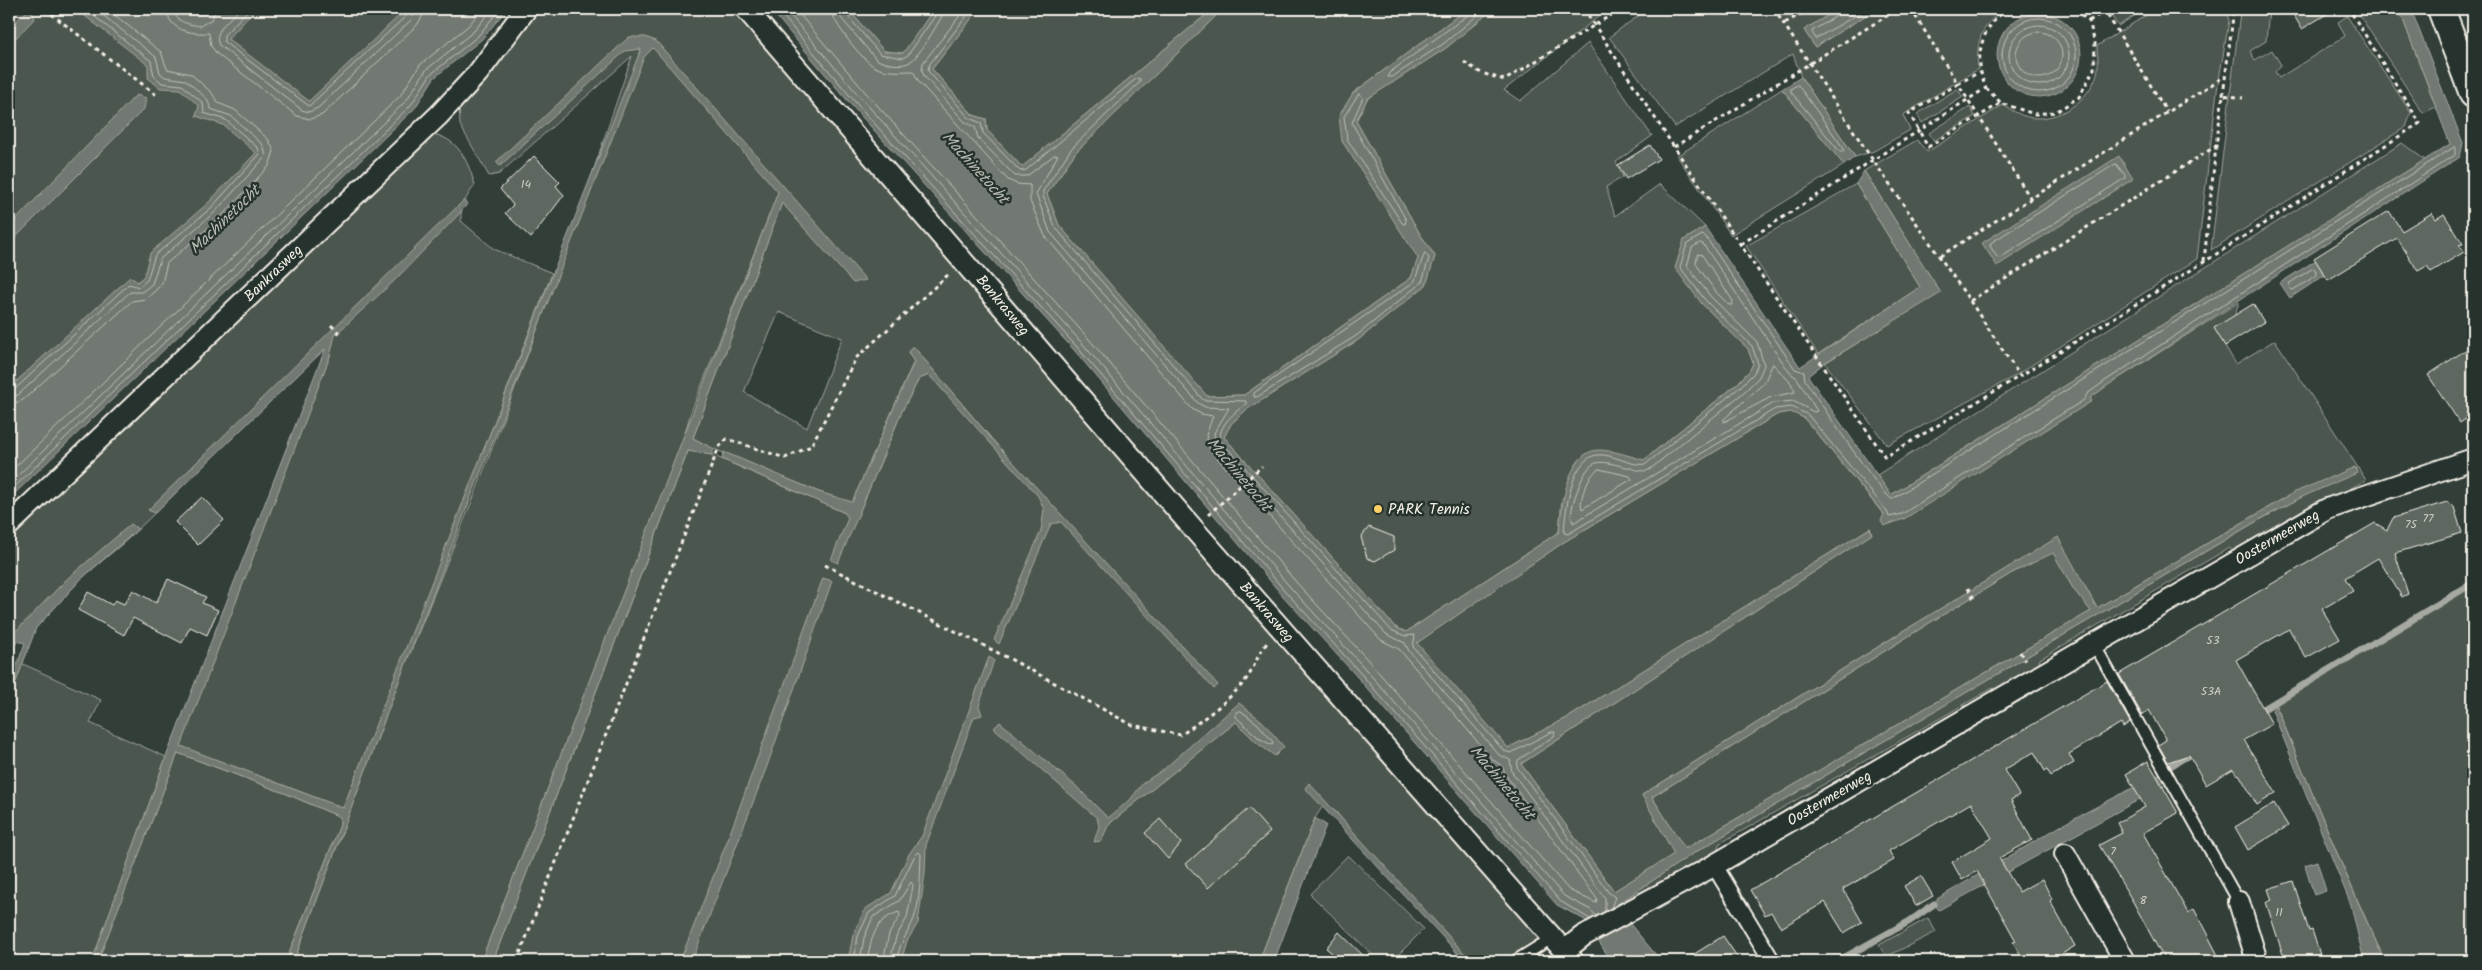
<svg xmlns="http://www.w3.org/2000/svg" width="2482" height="970" viewBox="0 0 2482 970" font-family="Kalam,sans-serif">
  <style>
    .green { fill: #4c564f; stroke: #a0a49c; fill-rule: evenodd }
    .water { fill: #727972; stroke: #a6a9a1; fill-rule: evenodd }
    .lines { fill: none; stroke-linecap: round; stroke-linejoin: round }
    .shore { stroke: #c0c1b9; stroke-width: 1 }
    .stream { stroke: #a6a9a1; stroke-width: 7 }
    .building { fill: #5f6861; stroke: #f4f1e8 }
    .service-casing { stroke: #f4f1e8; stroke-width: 14 }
    .pedestrian-casing { stroke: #f4f1e8; stroke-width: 19 }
    .minor-casing { stroke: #f4f1e8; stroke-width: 24 }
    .tertiary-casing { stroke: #f4f1e8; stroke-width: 30 }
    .path { stroke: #f4f1e8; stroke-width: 3; stroke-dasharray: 4 4; stroke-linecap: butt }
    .service { stroke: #26332d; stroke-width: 10 }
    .pedestrian { stroke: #26332d; stroke-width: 15 }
    .minor { stroke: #26332d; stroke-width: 20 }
    .tertiary { stroke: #26332d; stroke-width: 26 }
    .poi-dot { fill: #ffd166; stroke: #26332d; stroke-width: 2 }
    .labels { text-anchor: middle; stroke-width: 5; stroke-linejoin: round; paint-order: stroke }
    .number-label { font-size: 12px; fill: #cfcfc6 }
    .street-label { font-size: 15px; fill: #f4f1e8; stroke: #26332d }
    .poi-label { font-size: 15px; fill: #f4f1e8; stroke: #26332d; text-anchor: start }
    .water-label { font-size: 16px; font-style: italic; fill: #babbb3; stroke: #26332d }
  </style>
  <rect width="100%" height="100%" fill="#323e38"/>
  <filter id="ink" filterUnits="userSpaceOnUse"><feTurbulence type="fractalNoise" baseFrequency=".02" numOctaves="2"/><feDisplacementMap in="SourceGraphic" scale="10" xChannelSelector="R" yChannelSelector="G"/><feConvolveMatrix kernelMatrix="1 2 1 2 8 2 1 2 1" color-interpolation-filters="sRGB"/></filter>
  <g filter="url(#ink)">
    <path class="green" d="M9,9h405l-270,267 -135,126z
      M537,9h197l805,930 -35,22h-40l-128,-149 -26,-20 13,14 -8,12 -56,143h-766l195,-510 24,4 133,58 11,7 47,-111 16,-30 10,-4 61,62 -77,-91 -5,7 6,8 -62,142 -33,-11 -105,-43 -21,-11 89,-236 -4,-9 -87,219 -10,34 -200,515h-187l108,-288 72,-177 85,-224 73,-216 -133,118 -10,2 -29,-51 -1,-19zM779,312l63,26 -35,90 -63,-36zM1235,710l1,12 -127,102z
      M848,9h86l-30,44 -20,-2z
      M979,9h234l-191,158 -35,-37 -1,-11 -13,-4 -41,-46z
      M1223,9h244l-114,84 -11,48 77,117 -8,20 -167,117 -38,1 -147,-171 -12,-31 28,-41z
      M1493,9h120l-16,9 -93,72 16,11 68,-58 64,93 -36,26 7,15 -17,10 9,29 45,-32 45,43 -21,13 18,64 46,45 5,14 -3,7 -13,14 -93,76 -35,-8 -47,46 -3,34 -153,100 -11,-5 -171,-190 7,-13 15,-14 112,-70 68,-55 9,-29 -15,-22 -64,-113 11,-22 79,-51z
      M1648,9h190l-34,21 11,17 61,-38h127c-22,19 -27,30 -25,60l-75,46 7,15 -36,21 -19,6 -54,-80 -8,-23 -118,73 -66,-90z
      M2124,9h21l-27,17 -6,-9z
      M2156,9h70l3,12 -12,70 -20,168 -184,118 -126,68 -62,-82 115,-71 -76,-121 53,-31 10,12 76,-47c10,6 21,13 33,13 27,1 57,-21 62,-49 1,-7 -1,-16 -1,-23z
      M2244,9l25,1 -3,31 -16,10 5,9 17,-10 9,15 -6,7 4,6 66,-42 -7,-14 9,-6 64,97 -5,14 -195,123 29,-237z
      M2399,9l37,98 -13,6 -67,-103z
      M1782,89l62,76 -113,70 -54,-79z
      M1957,89l6,8 -41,26 -5,-9z
      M1970,107l5,9 -41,25 -5,-8z
      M437,135c24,7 31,28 38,50 -8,11 -15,21 -14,36l33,28 58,24 -151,391 -58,144 -169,-64 156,-388 -5,-8 -197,191 -47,40 -45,49 -27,21v-119l417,-392z
      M2402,143l23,17 -534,335 -14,-20z
      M1856,184l64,103 -102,67 -72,-108z
      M2239,302l-14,44 11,18 39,-24 91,140 -131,72 -6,-4 -189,111 -2,8 -41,26 -4,-5 -274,156 -2,11 -23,9 -79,42 74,-50 563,-332 50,-27 -9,-4 -196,115 -39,-70 -161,97 -255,160 33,59 -61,37 -93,-127 351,-230 -2,-6 -301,189 -61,31 -92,-105 148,-101 214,-128 13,-2 13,6 80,97 207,-114 -1,-3 18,-13z
      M2053,552l21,38 17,21 -406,238 -33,-52 279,-175 81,-49z
      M2473,584v377h-88c-40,-86 -75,-173 -111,-261z
      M19,662l82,38 -11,23 76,34 -73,204h-84v-271z
      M178,753l109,41 53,23v8l-54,136h-189z
      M1348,855l76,74 -32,32h-13l-69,-67z
      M1928,918l8,14 -50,25 -7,-12z"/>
    <path class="water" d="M29,9l6,9 -26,27v-17z
      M76,9h107l17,6 6,-6h50l-28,30 81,62 97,-92h101l-25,30 -48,39 -19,30 -406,391v-111l121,-111 8,5 6,-6 6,-23 57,-49 49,-51 -33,-28 -27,-9 3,-10 -19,-17 -20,-1 -12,-10v-13z
      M770,9h78l36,42 19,2 31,-44h45l-47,60 41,46 13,4 1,11 35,37 191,-158h10l-148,144 -28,41 12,31 148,171 37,-1 167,-117 7,-20 -76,-117 -3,-25 14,-23 114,-84h26l-47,39 -79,51 -11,22 64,113 15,22 -9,29 -68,55 -112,70 -15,14 -7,13 171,190 11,5 153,-100c2,-22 8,-81 39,-82 15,0 31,6 46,10l93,-76 13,-14 3,-7 -5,-14 -46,-45 -27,-36 9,-28 21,-13 95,140 120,-80 -64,-103 8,-13 77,122 -117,70 -16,13 83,119 559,-351 -51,-135h12l52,134 -3,14 -352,228 -18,13 2,3 -188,118 -20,7 -3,-5 3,-7 -80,-96 -13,-6 -13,2 -214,128 -147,101 91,105 61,-31 301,-189 2,6 -351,230 93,127 60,-37 -32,-59 255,-160 161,-98 39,71 196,-115 62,-26 2,6 -55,24 -50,27 -563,332 -74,50 46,55h-50l-26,-41 -28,-15 -206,-235 -69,-75 -208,-245 -222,-244zM2053,553l21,37 17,21 -406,238 -33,-52 279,-175 81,-49z
      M1838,9h38l-61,38 -11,-17z
      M1997 55a42 42 0 1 1 84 0a42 42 0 1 1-84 0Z
      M629,37h16l11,4 210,239 -13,3 -71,-80 -89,235 21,11 -2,6 -24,-4 -195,510h-12l297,-769 -125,-144 -9,9 -242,616 -108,288h-8l54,-136v-8l-53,-23 -109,-41 -80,208h-6l74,-204 159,-408 -170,164 -7,-3 316,-310 3,4 -7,9 -67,69 -58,53 -5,21 -149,390 162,62 298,-759 -16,2 -125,115 -4,-4z
      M1801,77l54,80 -11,8 -62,-76z
      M136,95l10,3 -2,11 -135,135v-17z
      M2119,156l14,23 -136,87 -15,-23z
      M2316,260l9,15 -35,23 -10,-15z
      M913,346l77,91 228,248 -4,4 -153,-167 -10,2 -52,120 -5,-4 47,-109 3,-22 -6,-13 -109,-121 -10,4 -16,30 -65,154 -7,-3 17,-42 -3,-5 -123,-54 2,-7 95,40 33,10 62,-140 -6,-10z
      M131,524l7,5 -57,50 -45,49 -27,73v-15l16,-43 -9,-2 -7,8v-11l58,-59z
      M823,578l9,3 -65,185 -75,195h-12l48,-122z
      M989,657l5,3 -15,46 3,9 -8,2 -48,128 -1,28 -7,50 -11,18 -6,20h-53l5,-26 12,-26 26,-16 18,-39 13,-18z
      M1239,703l23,18 22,26 -9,9 -18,-13 -21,-21 -127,102 -8,17 -7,1 5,-16 -2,-8 -103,-90 6,-6 77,65 31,31 22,-18 13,-17 21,-14z
      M2276,706c36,85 69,171 109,255h-21l-13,-56 -79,-195z
      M2158,775l6,11 -225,124 -5,-6 3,-5 132,-78z
      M1309,783l157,172 -4,3 -157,-170z
      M1315,818l11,7 -52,136h-15z
      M2317,861l9,30 -12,4 -9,-30z"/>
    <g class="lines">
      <path class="shore" d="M167,9c1,22 24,25 42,24l2,13 6,8 80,62 13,3 12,-4 95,-90 5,-8 1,-8
        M174,9c1,14 14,15 26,17l12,-7 4,-10
        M240,9c-9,9 -28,22 -21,36l83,65 7,2 9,-4 94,-89 3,-10
        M249,9l-25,26v7l85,64 98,-91 2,-6
        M777,9l79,94 221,244 208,244 70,76 205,234 30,18
        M785,9l76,89 221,245 208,244 70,76 204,233 27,14 5,6
        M795,9l71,84 222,245 208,244 70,76 203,232 27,13 1,-4 -90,-122 -5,-11 -9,-6 -94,-111 -18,-9 -171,-190 -4,-15 7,-19 -12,-2 -9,-5 -147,-173 -15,-35v-16l-13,-1 -9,-4 -89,-98 -6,-11c-11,0 -27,2 -38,-4 -12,-6 -44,-46 -44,-58
        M838,9l3,9 35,41c7,5 27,8 34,3 11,-8 25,-34 32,-46l2,-7
        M845,9l1,5 34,40 23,4 5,-3 29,-42 1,-4
        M965,9l-42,54 -1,7 2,6 41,46 10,5 3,11 37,38h12l27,-21h4l-22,39 14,38 148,171 7,4 24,1 -15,25 2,12 170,189 19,9 4,8 90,104 11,5 2,12 93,126v13
        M972,9l-43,56 -1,6 41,47 12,5 2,10 37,38 6,-1 111,-92 3,1v3l-69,67 -28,42v5l12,31 148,173 43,1v3c-10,7 -30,23 -25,37l170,189 14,6 10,-1 -2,12 91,104 7,2 40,-21h4l-1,4 -36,24 -1,7 92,126 6,4 -4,11
        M1470,9l-2,6 -79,58 -1,4h4l51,-33 42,-35
        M1840,9l-2,6 -26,16 3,8 52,-30
        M2002 55a37 37 0 1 1 74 0a37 37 0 1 1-74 0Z
        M2009 55a30 30 0 1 1 60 0a30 30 0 1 1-60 0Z
        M2016 55a23 23 0 1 1 46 0a23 23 0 1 1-46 0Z
        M1798,85l46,64 -1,3h-3l-49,-60v-3z
        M1359,94l4,3 -11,26 54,97 -1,4 -3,-1 -55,-84 -3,-22z
        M2455,147v8l-350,226 -18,13 -3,6 -182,114 -13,3 -2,-6 -79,-96 -16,-8 -17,2 -207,125 -4,-1c1,-20 7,-75 33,-78 16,-2 33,12 49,9l94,-77 14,-14 4,-9 -6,-18 -46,-45 -26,-34 7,-23 15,-9 3,1 90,133 9,3 1,8c11,16 77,117 87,119z
        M2116,164l9,11v3l-125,80 -3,-1 -7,-11 1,-3z
        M1700,243l3,1 87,129 7,5 20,33 -3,1 -21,-11 -19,2 -201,120c-4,-10 1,-24 5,-34 13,-35 20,-28 53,-21 6,2 12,4 18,2l95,-78 15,-15 5,-12 -7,-23 -46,-45 -24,-31 5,-18z
        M1425,253l4,5 -7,24 -66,54 -99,61h-3v-4l22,-16 138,-95z
        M1698,254l4,1 31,46 -1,4h-3l-13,-13 -20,-28z
        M2312,269h3l2,6 -24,15 -3,-1 -1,-5z
        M1773,364l18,19 4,9 -24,5 -47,25v-3l40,-36z
        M9,391l5,-1 115,-106 10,3 8,-7 8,-25 56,-47 49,-54 -2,-6 -32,-28 -22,-7 -1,-10 -21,-18 -20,-2 -8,-7 -3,-15 -66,-52
        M9,398l9,-3 112,-103h12l10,-8 8,-25 55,-47 51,-56 -3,-11 -32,-29 -20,-7 -4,-10 -21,-19 -21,-3 -5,-4 -4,-16 -61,-48
        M9,405l14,-5 109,-99 14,-2 11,-10 5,-6 5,-20 53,-45 49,-52 5,-15 -6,-12 -33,-29 -17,-7 -6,-10 -21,-19 -24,-5 -6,-17 -54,-43
        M1599,469l31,7 2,3 -50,30c-4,-9 7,-36 17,-40z
        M9,473l391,-377 20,-31 48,-39 14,-17
        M9,484l397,-383 20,-31 48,-39 18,-22
        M9,492l402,-387 19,-30 48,-39 22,-27
        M1241,711l17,13 15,18 -1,3 -12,-6 -24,-22v-4z
        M854,961l4,-25 11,-23 26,-17 19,-39 5,-5 2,2c-1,21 0,48 -8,67 -6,14 -15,24 -16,40
        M860,961l4,-23 9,-21 26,-16 12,-19 2,3 -6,33 -11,19 -6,24
        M867,961c4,-22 8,-42 32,-49l1,4 -11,18 -6,27"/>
      <path class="stream" d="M2257,713l216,-130
        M2172,765l25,-15
        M1838,961l72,-40 24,-17"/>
    </g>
    <path class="building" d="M2290,9h45l-33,20z
      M1650,145l9,14 -33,20 -8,-14z
      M534,156l26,26 -4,4 8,9 -33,43 -26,-25 8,-8 -13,-16z
      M2389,211l13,20 30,-18 4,6 8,-5 19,30 -4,1 5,7 -33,20 -4,-6 -9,5 -21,-33 -69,42 -14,-22z
      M2253,304l11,18 -39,24 -11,-18z
      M2473,345v69l-13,9 -32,-48z
      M202,497l22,23 -26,25 -23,-23z
      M2447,502l7,5 8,26 -67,20 13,41 -6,3 -24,-39 -33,20 8,13 -31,18 18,30 -34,19 -17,-29 -53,31 36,64 -28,16 32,53 -19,12 -18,-31 -2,1 -4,-6 -27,16 -17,-30 -21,7 -10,-17 8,-5 -17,-30 -7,5 -23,-41 256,-151 12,7 6,-12z
      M1369,527l25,10v13l-19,11 -8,-3 -6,-21z
      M168,579l38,18 -4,6 16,7 -11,25 -17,-8 -8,16 -49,-25 -9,17 -46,-25 10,-18 24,13 3,-5 9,4 9,-14 23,13z
      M2107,681l23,41 -7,5 -2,-4 -52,31 5,9 -23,13 -4,-6 -2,1 -11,-19 -30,18 15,25 -8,5 21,40 -33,18 20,34 23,-13 10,20 -2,2 25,45 -13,8 5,7h-43l-11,-19 3,-1 -39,-70 -15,9 -10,-18 40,-24 -21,-35 -82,48 5,9 -51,29 19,33 -18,11 -19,-31 -44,26 -10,-16 -6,3 -15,-25z
      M2148,761l30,52 -35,20 45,80 6,-4 27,52h-56l-33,-61 -33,-55 23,-12 -5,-10 28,-16 -19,-33z
      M2274,803l14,23 -40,24 -13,-23z
      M1249,808l21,24 -62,56 -22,-24z
      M1160,819l21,24 -13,16 -23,-26z
      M1921,876l12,20 -17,10 -12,-20z
      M2293,881l16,50 3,-1 10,31h-37l-19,-59 6,-2 -4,-11z
      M1339,932l30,29h-41l5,-7 -7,-6z
      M1723,936l17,25h-57z"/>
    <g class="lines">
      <defs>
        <path id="service" d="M2094,644l145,258
          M1515,961l37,-23"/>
        <path id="pedestrian" d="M1714,865l58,96"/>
        <path id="minor" d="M746,9l445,517 382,435
          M9,525l430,-410 39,-42 48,-64
          M2065,854l60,107
          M2239,902l18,59
          M1564,951l19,-15 121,-65 623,-362 146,-50"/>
        <path id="tertiary" d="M2441,9l32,85"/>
      </defs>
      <use href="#service" class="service-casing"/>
      <use href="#pedestrian" class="pedestrian-casing"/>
      <use href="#minor" class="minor-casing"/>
      <use href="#tertiary" class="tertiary-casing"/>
      <path class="path" d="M45,9l114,88
        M1584,9l90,138 211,310 135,-81
        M1774,9l92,141 104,151 246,-155 7,-51 20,3
        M1911,9l47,75 21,-12
        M2103,9l2,2 4,-2
        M2089,21l16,-10 62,101
        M1785,23l24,-14
        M1464,62l17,11 24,7 116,-71
        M1986,88l15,15
        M2223,95l11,-86
        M1674,147l224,-138
        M2031,199l-73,-115 -49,29 19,34 73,-44 33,11 22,-2 23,-15 15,-28 1,-26 -6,-22 -16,-12
        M1741,244l245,-156c-13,-29 -6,-61 22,-79
        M1940,256l285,-180
        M2204,261l12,-115
        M1970,301l50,75 184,-114 216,-139 -71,-114
        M331,325l9,9
        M1208,515l54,-49
        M825,565l189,96 118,64 49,10c24,-18 49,-34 67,-58 7,-11 10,-24 19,-34
        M1968,588l6,11
        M2020,652l5,9
        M517,961l202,-514 8,-8 58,19 26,-12 45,-88 93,-84"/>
      <use href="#service" class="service"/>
      <use href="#pedestrian" class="pedestrian"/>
      <use href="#minor" class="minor"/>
      <use href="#tertiary" class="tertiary"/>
    </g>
  </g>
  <circle class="poi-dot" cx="1378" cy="509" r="5"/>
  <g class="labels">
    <g class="number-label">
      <text x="526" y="188">14</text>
      <text x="2428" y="522">77</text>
      <text x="2411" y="528">75</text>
      <text x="2213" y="644">53</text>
      <text x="2211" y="695">53A</text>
      <text x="2113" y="855">7</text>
      <text x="2143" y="904">8</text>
      <text x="2279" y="916">11</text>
    </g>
    <g class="street-label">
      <text transform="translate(273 273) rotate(-44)" y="5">Bankrasweg</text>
      <text transform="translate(1003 305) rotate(50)" y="5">Bankrasweg</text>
      <text transform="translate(2277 537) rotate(-30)" y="5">Oostermeerweg</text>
      <text transform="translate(1267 612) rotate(49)" y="5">Bankrasweg</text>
      <text transform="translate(1829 798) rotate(-30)" y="5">Oostermeerweg</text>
    </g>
    <g class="poi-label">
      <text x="1388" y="514">PARK Tennis</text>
    </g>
    <g class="water-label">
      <text transform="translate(976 167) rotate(48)" y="6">Machinetocht</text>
      <text transform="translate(224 219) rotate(-44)" y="6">Machinetocht</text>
      <text transform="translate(1240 474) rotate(50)" y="6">Machinetocht</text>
      <text transform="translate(1503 782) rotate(50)" y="6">Machinetocht</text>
    </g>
  </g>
  <rect width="2482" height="970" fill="none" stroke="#26332d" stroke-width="30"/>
  <rect x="15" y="15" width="2452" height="940" fill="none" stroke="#f4f1e8" stroke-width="2" filter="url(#ink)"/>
</svg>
